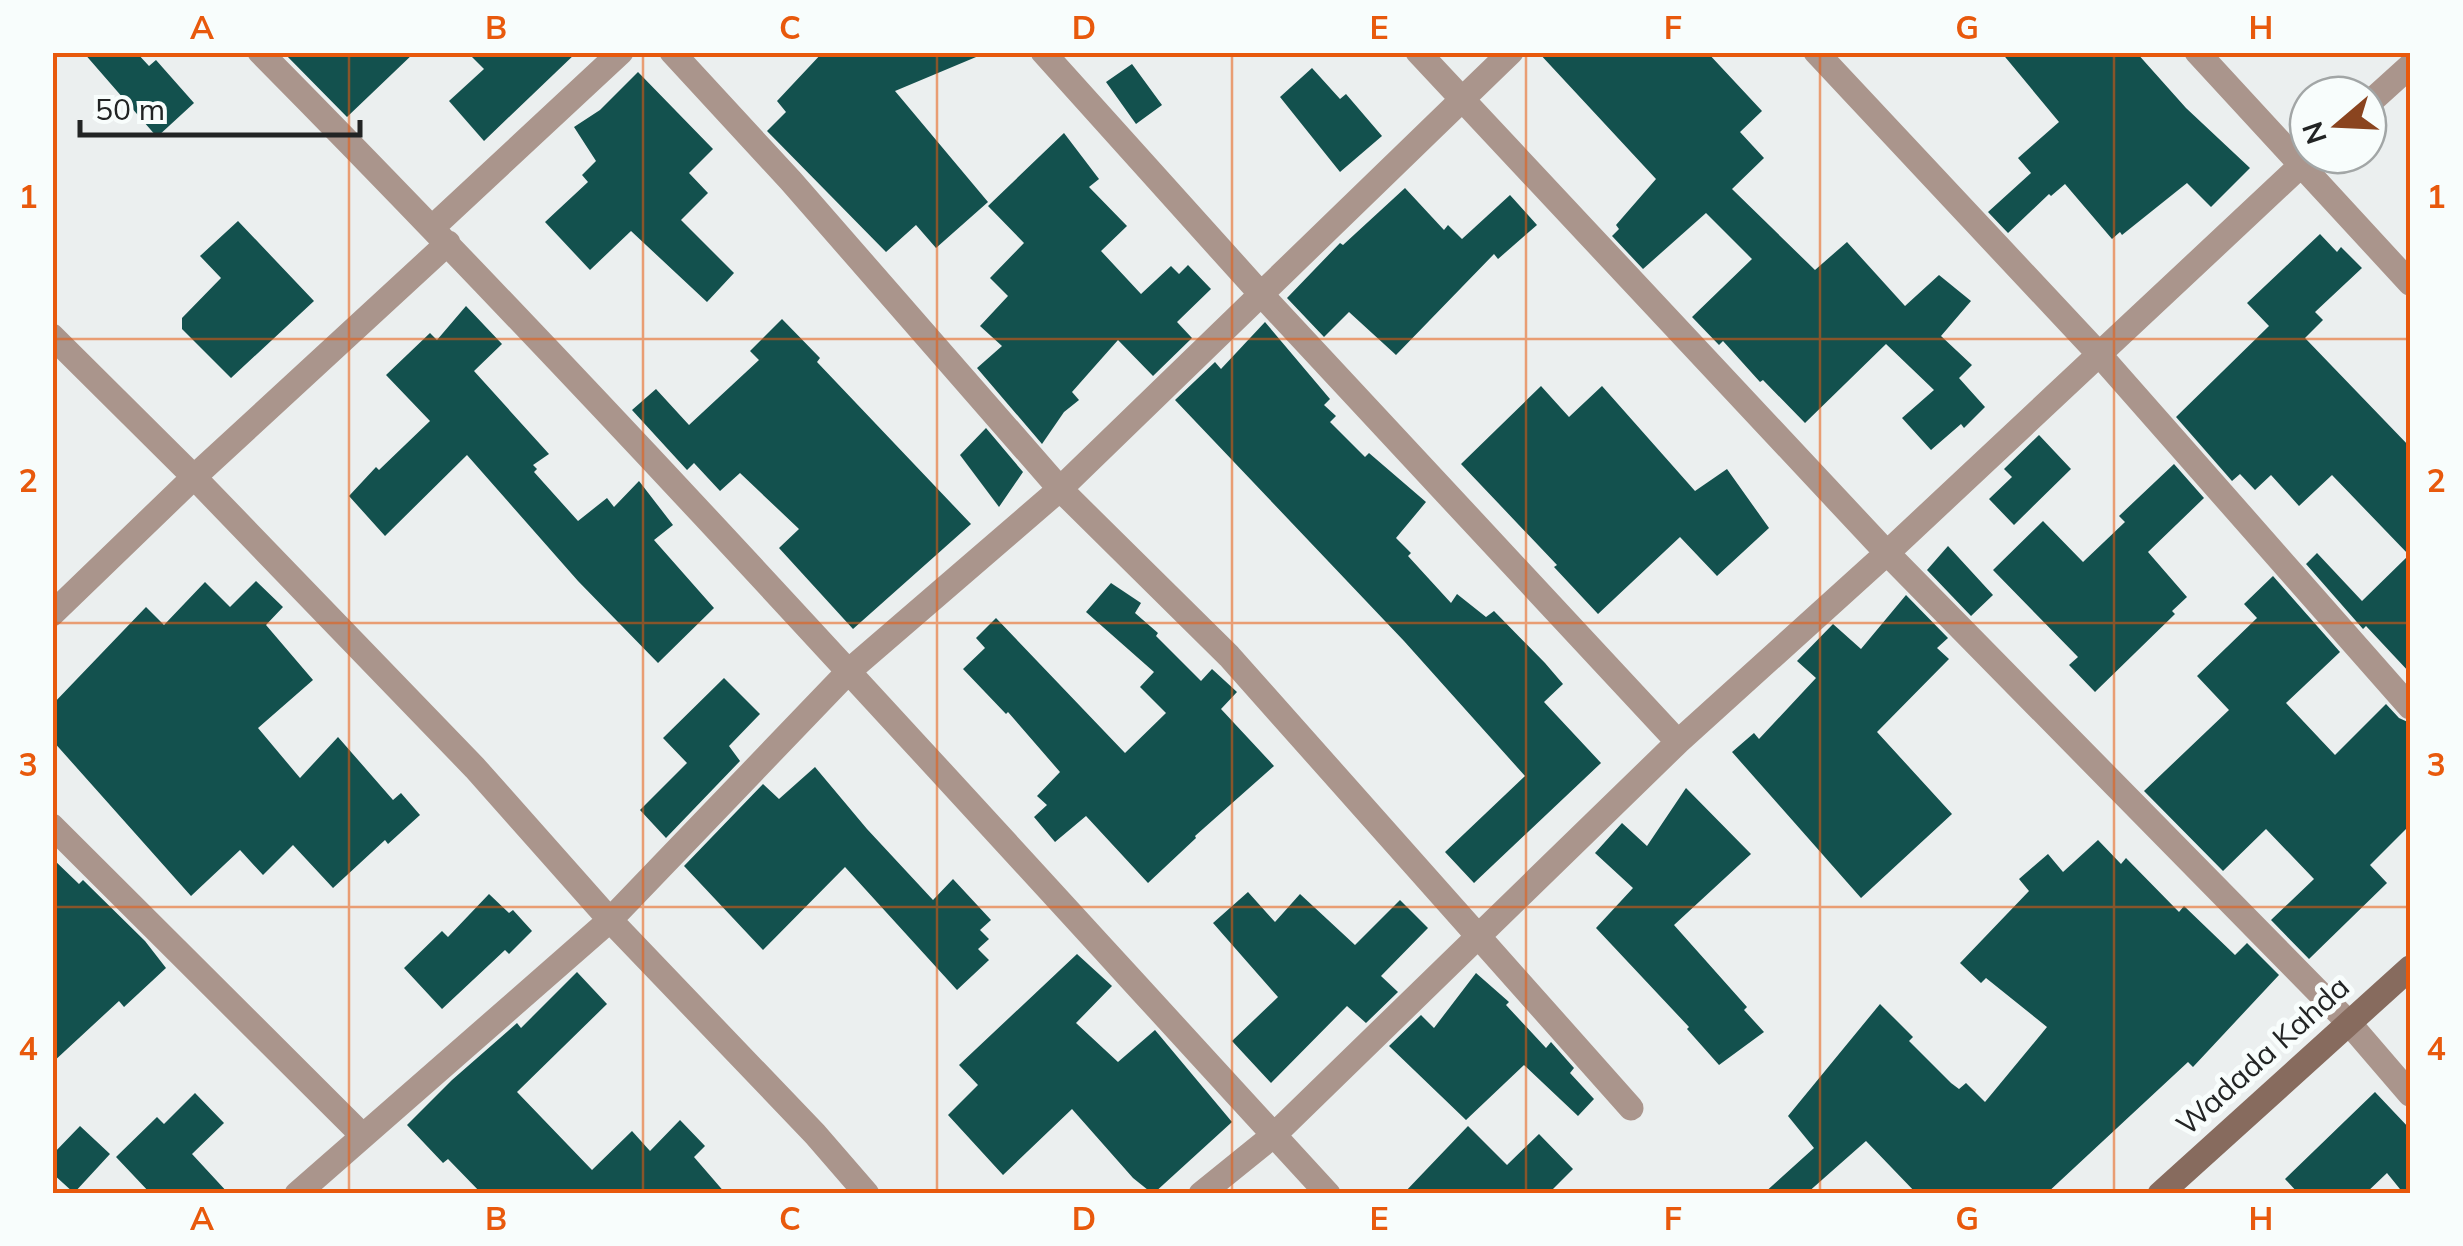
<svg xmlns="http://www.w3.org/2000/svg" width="2463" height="1246" viewBox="0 0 2463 1246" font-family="Mulish,sans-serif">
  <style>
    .building { fill: #13514e }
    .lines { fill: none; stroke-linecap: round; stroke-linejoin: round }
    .street { stroke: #aa958c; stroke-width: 25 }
    .secondary { stroke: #876b5e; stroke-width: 25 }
    .grid { fill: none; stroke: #e8590c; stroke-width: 2.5; stroke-opacity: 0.55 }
    .labels { text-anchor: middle; stroke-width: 10; stroke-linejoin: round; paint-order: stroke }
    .street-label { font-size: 30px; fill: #222424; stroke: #f8fdfc }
    .neatline { fill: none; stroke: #e8590c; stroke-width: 4 }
    .grid-label { font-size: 32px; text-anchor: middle; font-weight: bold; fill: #e8590c }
  </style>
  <rect width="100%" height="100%" fill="#ebefef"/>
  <path class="building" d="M83,52h53l13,14 7,-6 38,43 -37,34z
    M283,52h132l-68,65z
    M467,52h110l-93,89 -35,-40 35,-32z
    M823,52h165l-93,39 93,111 -52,46 -20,-23 -30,27 -119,-121 19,-19 -9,-11z
    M1538,52h169l55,59 -22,21 24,26 -32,31 83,81 32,-28 58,64 34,-31 32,26 -30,35 31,29 -13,13 26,29 -21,21 -3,-4 -30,26 -29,-32 32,-28 -48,-46 -81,79 -42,-43 -3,2 -37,-41 -4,4 -27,-28 60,-58 -46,-46 -63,56 -31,-33 7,-7 -3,-4 40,-46z
    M2001,52h135l50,56 64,60 -39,39 -24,-24 -65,52 -2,-3 -8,7 -47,-55 -14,12 -2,-2 -41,39 -20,-21 43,-39 -13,-15 41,-36z
    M1132,64l30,41 -26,19 -30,-42z
    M1312,68l28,31 6,-5 36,42 -42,36 -60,-75z
    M638,72l75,77 -24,24 19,20 -27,27 53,53 -27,29 -76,-71 -41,39 -45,-48 43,-40 -6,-7 14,-14 -22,-34 26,-17z
    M1064,133l35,46 -10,8 38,39 -26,25 40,43 30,-28 8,8 9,-9 23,24 -34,33 15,16 -39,38 -35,-36 -46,52 7,8 -15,12 -22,32 -65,-76 25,-22 -22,-20 28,-30 -18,-18 34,-35 -36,-37z
    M1405,188l39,42 4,-5 14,14 48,-44 27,30 -39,34 -4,-5 -98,101 -47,-43 -25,25 -37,-39 53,-55 3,2z
    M238,221l76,80 -83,77 -49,-49v-11l39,-40 -21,-22z
    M2320,234l17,18 4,-5 21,21 -47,44 8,8 -18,18 105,109v226l-44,-47 -3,3 -57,-65 11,-11 45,48 47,-46 -77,-80 -33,31 -28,-31 -16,15 -15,-16 -8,7 -56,-64 93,-91 -22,-23z
    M466,306l36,38 -28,27 75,83 -16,11 4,4 -3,3 44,49 29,-23 7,9 25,-26 34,44 -19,15 60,68 -56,55 -80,-82 -111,-126 -82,81 -36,-40 27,-29 3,3 51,-49 -44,-46 44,-42 7,7z
    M782,319l38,39 -3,4 154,162 -118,105 -74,-81 20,-19 -59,-56 -20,18 -26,-28 -7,7 -55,-60 24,-21 33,36 70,-65 -9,-9z
    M1265,322l65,77 -6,6 12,11 -6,6 35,35 4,-4 57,49 -30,36 15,15 -3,3 43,47 6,-9 29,23 8,-6 51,52 18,21 -19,18 57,61 -127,120 -29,-31 80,-76 -121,-135 -229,-241 40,-38 6,7z
    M1541,386l28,31 33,-31 93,105 32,-22 42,59 -52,48 -37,-39 -82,77 -44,-47 3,-2 -96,-101z
    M986,428l37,44 -24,35 -39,-52z
    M2039,435l32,34 -57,56 -25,-26 23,-22 -8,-8z
    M2174,464l30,34 -56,54 39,45 -15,14 3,3 -80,78 -26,-27 9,-8 -85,-87 50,-49 40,41 42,-40 -6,-6z
    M1948,546l45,49 -22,21 -44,-46z
    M2273,576l67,76 -54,51 49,52 51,-51 13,14 11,5v102l-40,40 17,18 -78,76 -38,-39 43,-41 -48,-50 -43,42 -79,-80 85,-81 -32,-34 60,-58 -13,-14z
    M256,581l27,26 -17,18 47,55 -55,48 42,50 38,-41 55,63 8,-7 19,22 -32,29 -3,-4 -52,48 -40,-43 -30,30 -23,-25 -49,46 -139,-156v-35l94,-98 18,18 41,-43 25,25z
    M1111,583l30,20 -6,10 23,20 -2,3 45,45 11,-12 25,23 -16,17 53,57 -79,70 1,2 -48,45 -62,-67 -31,26 -21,-25 13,-12 -10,-9 23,-24 -52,-60 -2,2 -43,-45 22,-21 -9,-10 20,-20 129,135 41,-40 -26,-26 14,-15 -68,-60z
    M1906,595l42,43 -11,10 12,11 -72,73 75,82 -91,84 -129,-146 22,-19 5,6 57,-61 -19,-17 36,-37 28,25z
    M724,678l36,36 -31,32 11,15 -74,77 -26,-28 47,-47 -24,-25z
    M815,767l52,62 66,71 20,-21 38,41 -11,10 9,9 -11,10 11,11 -32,30 -112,-123 -82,83 -79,-84 79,-82 16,15z
    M1686,788l65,66 -77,71 73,82 -3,3 20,22 -45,33 -32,-36 2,-2 -93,-99 37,-40 -38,-35 27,-30 25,23z
    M2098,840l23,24 5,-6 53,54 5,-6 51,49 12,-12 32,32 -86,92 -5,-5 -142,132h-129l-51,-53 -60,53h-43l51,-46 -26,-32 92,-112 33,33 -4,4 42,42 8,6 7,-6 19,19 62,-75 -61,-49 -5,5 -21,-20 69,-72 -10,-12 29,-25 15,18z
    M52,858l27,26 4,-4 62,61 21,27 -42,39 -5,-6 -67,62z
    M1248,892l27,30 25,-28 55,51 45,-45 28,28 -47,48 17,16 -32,31 -19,-17 -76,77 -39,-42 46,-44 -65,-74z
    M489,894l20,19 4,-3 19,21 -23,23 -4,-4 -63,59 -38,-41 38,-37 6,6z
    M1077,954l35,32 -36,37 42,39 37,-32 77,92 -79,72 -20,-16 -61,-69 -69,66 -55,-60 30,-30 -19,-20z
    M577,972l30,32 -90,88 75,78 40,-39 18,20 30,-31 25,26 -11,11 32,37h-244l-34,-35 -5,4 -36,-38 45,-45 65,-57 4,5z
    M1476,973l33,29 -3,3 40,43 5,-6 23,26 -4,5 24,26 -16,17 -54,-51 -58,55 -77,-74 32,-31 13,13z
    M2375,1092l35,37v65h-6l-17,-21 -22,21h-66l-14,-15z
    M195,1093l29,30 -32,31 37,40h-78l-35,-37 41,-40 7,7z
    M80,1126l30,28 -36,39 -22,-20v-18z
    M1468,1126l39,39 32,-31 34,35 -25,25h-145z"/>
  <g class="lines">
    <path class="street" d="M260,52c367,371 715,758 1068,1142
      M672,52l119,129 269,308 169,167 402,452
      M1043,52l217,241 418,449
      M1418,52l469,501 462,470 61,71
      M1816,52l282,301 312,354
      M2197,52l213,231
      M2368,104l42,-38
      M433,227l188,-175
      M52,336l142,141 281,291 135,152 205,214 52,60
      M52,614l142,-137 254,-234
      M52,826l310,309
      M297,1194l313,-274 240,-250 210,-181 451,-437
      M1201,1194l73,-59 404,-393 209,-189 425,-398"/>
    <path class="secondary" d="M2160,1194l250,-226"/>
  </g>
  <path class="grid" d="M349,52v1142M643,52v1142M937,52v1142M1232,52v1142M1526,52v1142M1820,52v1142M2114,52v1142M52,339h2358M52,623h2358M52,907h2358"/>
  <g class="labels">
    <g class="street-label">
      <text transform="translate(2263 1056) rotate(-42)" y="10">Wadada Kahda</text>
    </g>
  </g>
  <rect width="2463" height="1246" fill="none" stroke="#f8fdfc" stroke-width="110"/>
  <g transform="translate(2338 125) rotate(251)"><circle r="48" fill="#f8fdfc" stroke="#a2a6a6" stroke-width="2.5"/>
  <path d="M0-8L18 38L0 25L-18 38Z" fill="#8a441f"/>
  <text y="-15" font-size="28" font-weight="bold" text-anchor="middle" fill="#222424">N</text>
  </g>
  <path d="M80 120v15h280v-15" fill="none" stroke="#222424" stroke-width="5"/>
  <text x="95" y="120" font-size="30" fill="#222424" stroke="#f8fdfc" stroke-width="8" paint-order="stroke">50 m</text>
  <rect x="55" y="55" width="2353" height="1136" class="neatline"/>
  <g class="grid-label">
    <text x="202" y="39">A</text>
    <text x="496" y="39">B</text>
    <text x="790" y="39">C</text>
    <text x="1084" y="39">D</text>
    <text x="1379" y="39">E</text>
    <text x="1673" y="39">F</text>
    <text x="1967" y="39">G</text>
    <text x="2261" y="39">H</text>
    <text x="28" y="208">1</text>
    <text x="2436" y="208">1</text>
    <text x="28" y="492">2</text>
    <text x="2436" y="492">2</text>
    <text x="28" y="776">3</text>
    <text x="2436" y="776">3</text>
    <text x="28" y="1060">4</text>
    <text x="2436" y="1060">4</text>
    <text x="202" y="1230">A</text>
    <text x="496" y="1230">B</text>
    <text x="790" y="1230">C</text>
    <text x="1084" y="1230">D</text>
    <text x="1379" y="1230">E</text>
    <text x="1673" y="1230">F</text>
    <text x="1967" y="1230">G</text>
    <text x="2261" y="1230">H</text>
  </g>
</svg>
